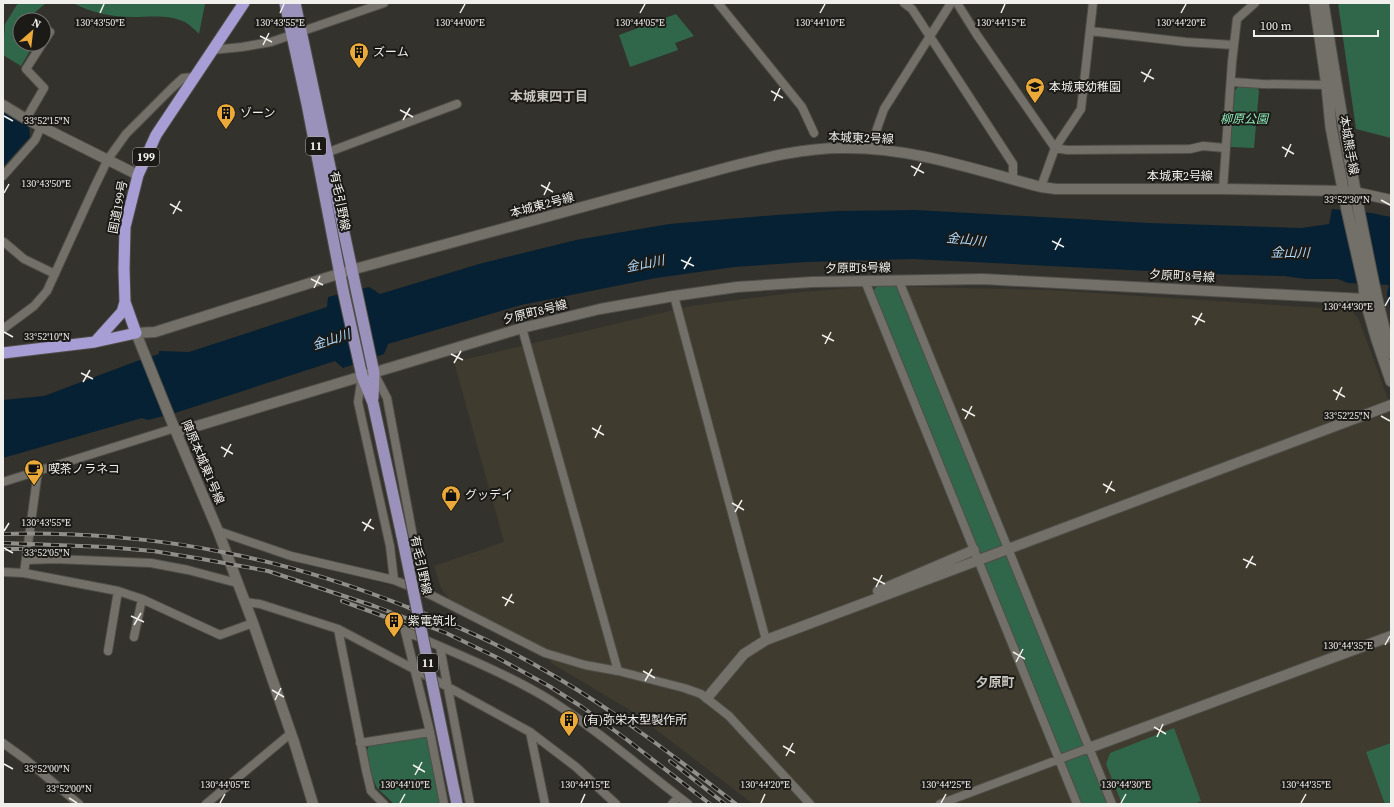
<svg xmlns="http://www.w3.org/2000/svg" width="1394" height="807" viewBox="0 0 1394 807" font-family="'Source Serif 4','Noto Sans JP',serif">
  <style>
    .built { fill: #3f3b2f }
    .green { fill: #30674b }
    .water { fill: #062133 }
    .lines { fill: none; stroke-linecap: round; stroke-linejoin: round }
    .minor-casing { stroke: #4f4d48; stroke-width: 10 }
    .tertiary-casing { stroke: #4f4d48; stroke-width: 12 }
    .secondary-casing { stroke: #4f4d48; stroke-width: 13 }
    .primary-casing { stroke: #4f4d48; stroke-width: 13 }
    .trunk-casing { stroke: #4f4d48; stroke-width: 13 }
    .minor { stroke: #727068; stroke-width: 8 }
    .tertiary { stroke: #727068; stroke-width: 10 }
    .secondary { stroke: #727068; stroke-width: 11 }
    .primary { stroke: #9b92bb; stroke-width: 11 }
    .trunk { stroke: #a89ed6; stroke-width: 11 }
    .rail-casing { stroke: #918f8a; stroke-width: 4 }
    .rail { stroke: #1b1a17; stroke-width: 2.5; stroke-dasharray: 8; stroke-linecap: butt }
    .primary-bridge-casing { stroke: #4f4d48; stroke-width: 13; stroke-linecap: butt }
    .primary-bridge { stroke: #9b92bb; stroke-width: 11 }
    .ticks { fill: none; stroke: #f1efeb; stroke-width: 1.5 }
    .labels { text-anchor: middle; stroke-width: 4; stroke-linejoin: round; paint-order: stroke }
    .shield { fill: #1b1a17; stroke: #b1afab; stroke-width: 1 }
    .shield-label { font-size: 11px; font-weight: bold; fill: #f1efeb }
    .poi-label { font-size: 12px; fill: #f1efeb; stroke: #1b1a17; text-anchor: start }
    .park-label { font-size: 12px; font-style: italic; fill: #8ee9b8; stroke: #1b1a17 }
    .street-label { font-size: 12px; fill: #f1efeb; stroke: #1b1a17 }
    .neighbourhood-label { font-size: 13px; font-weight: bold; fill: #c7c5bd; stroke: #1b1a17 }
    .water-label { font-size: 13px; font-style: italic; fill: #aad6f8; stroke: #1b1a17 }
    .ticks-label { font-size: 10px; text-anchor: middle; fill: #f1efeb; stroke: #1b1a17; stroke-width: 4; stroke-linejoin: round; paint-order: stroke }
  </style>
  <rect width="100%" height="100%" fill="#34322c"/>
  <path class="built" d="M862,287h55l132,3 302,20 8,10 32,87v397h-638l-120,-92 -82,-49 -4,-13 -98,-51 -4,-5 -5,-8 -6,-20 70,-24 -50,-180 237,-56 101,-13z"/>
  <path class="green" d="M18,3h28l-13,11 3,6h-16v24h14l-13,22 -18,-11 2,-31z
    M73,3h131l1,1 -6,30c-4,-4 -9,-9 -14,-12 -18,-8 -34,-5 -52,-5 -21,0 -41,-4 -60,-14z
    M1338,3h53v135l-35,-9z
    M676,14l18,22 -19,7 3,7 -48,17 -11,-32z
    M1238,87h19l2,4 -5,57 -24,-1 5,-57z
    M892,284l5,2 211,518h-26l-207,-508 -1,-6 4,-5z
    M1174,728l27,73 -7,3h-72l-16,-40 4,-11z
    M423,735l4,3 13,66h-46l-17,-16 -7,-16 -4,-20 3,-6z
    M1391,743v61h-6l-19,-52z"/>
  <path class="water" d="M3,111l26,15 1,11 -27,30z
    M1332,209l39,4 20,4v98l-4,-21 2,-9 -41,-2 -10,-4h-32l-22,-3 -76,-2 -295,-15 -107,3 -72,5 -78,11 -135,27 -133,39 -4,10 -41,14 -8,-7 -160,52 -27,7 -6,-2 -139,40v-58l41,-4 93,-35 22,-7v-3l30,1 138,-45 1,-10 41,-10 11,7 99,-30 97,-24 93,-16 108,-9 60,-4 79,-1 233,13 152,5 28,-4z"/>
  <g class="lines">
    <defs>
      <path id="minor" d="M718,3l84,104 12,26
        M904,3l8,6 101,155v16
        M957,3l20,32 78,113 12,2 123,-1 13,-3 22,2
        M1090,31l96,11 48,3
        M44,41l6,-9
        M212,50l30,-3 29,-5 113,-39
        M1232,82l30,2 69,1
        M26,119l18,-31 -18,-19 16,-25
        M873,149v-9l11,-31 67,-106
        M326,153l131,-49
        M3,176l32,-36 6,-13
        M1041,187l14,-39 26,-39 12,-106
        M1223,189l9,-127 5,-43 18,-16
        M4,242l20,17 31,15
        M865,281l212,523
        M899,281l213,523
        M674,296l92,344
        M522,328l96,343
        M3,329l31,-23 13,-15 47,-103 14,-29 18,-25 46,-46 11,-10 12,-1
        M374,373l13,25 30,160 4,7 8,29
        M362,376l-4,26 32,144 4,34
        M3,482l172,-54
        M218,531l73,25 103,24 35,14 116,59 40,12 33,6 66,17 17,6 28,22 81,88
        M26,560l29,-1 96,4 37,7 49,13
        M3,572l21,1 94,18 24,8 78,36 33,-12
        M24,573l14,-102
        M245,602l15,2 78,25 110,58 82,45 46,35 40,37
        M338,629l28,141 5,21 13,13
        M134,637l8,-38
        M440,647l30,157
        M108,651l10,-60
        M530,732l15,72
        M3,743l22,16 54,45
        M360,743l70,-11
        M206,804l84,-70
        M444,804l-14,-72 -25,-101c49,22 99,41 145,69 49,31 92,69 138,104
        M672,804l6,-7
        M940,804l149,-56"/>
      <path id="tertiary" d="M3,105l23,14 112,56
        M177,432l345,-104 78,-19 74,-13 63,-9 75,-5 170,-3 383,20 6,-1
        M878,591l96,-41
        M707,698l37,-44 22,-14 625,-235
        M1089,748l302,-112
        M313,804l-18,-59 -42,-122 -35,-92 -47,-111 -35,-87 19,-1 196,-62 378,-103c38,-10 75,-19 114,-19 68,-1 133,22 198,39l15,2h167l121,2 11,1 36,8"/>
      <path id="secondary" d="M1315,3l12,83 4,41 16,83 17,75 1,14 12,41 14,41
        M1323,3c13,81 26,162 43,243 7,36 14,72 25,107"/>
      <path id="primary" d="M285,3l22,101 36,186 19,86 11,27 29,133
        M295,3l79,370 -1,25
        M454,790l3,14"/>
      <path id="trunk" d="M95,342l27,-30 3,-10
        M3,353l92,-11 41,-9 -11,-31 -1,-33 1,-42 13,-52 18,-40 88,-132"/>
    </defs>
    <use href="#minor" class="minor-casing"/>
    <use href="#tertiary" class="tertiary-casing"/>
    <use href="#secondary" class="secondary-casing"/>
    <use href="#primary" class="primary-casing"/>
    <use href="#trunk" class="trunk-casing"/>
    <use href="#minor" class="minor"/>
    <use href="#tertiary" class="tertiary"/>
    <use href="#secondary" class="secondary"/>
    <use href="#primary" class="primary"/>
    <use href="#trunk" class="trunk"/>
    <defs>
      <path id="rail" d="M3,534c72,-2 153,4 224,19 61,12 122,31 180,54 52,19 102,42 149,70 63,37 122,82 180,127
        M3,543l103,4 47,4 49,8 66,12 106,35 72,27 50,24 53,29 33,21 44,32 84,65
        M3,549h19
        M342,601l79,29
        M670,761l55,43"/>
    </defs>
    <use href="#rail" class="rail-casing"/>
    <use href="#rail" class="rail"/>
    <defs>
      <path id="primary-bridge" d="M402,536l52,254"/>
    </defs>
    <use href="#primary-bridge" class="primary-bridge-casing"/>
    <use href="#primary-bridge" class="primary-bridge"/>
  </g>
  <path class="ticks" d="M100,13l4,-9M280,13l4,-9M460,13l5,-9M640,13l5,-9M820,13l5,-9M1001,13l4,-9M1181,13l5,-9M260,36l12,6M263,45l6,-12M1141,72l13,7M1144,82l7,-13M771,91l12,7M774,101l6,-13M400,110l13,7M4,116l9,5M403,120l7,-12M1282,147l12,7M1285,157l6,-13M911,166l13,7M914,176l7,-13M541,185l12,7M4,193l5,-9M544,195l6,-13M1381,200l9,5M170,204l12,7M173,214l7,-13M1052,241l12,6M1055,250l6,-12M681,260l13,6M684,269l7,-12M311,279l12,6M314,288l6,-12M1385,306l5,-9M1192,316l13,6M1195,325l7,-12M4,332l9,5M822,335l12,6M825,344l6,-12M451,354l12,6M454,363l7,-12M81,373l12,6M83,382l7,-12M1333,390l12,7M1336,400l6,-13M962,409l13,7M1381,416l9,5M965,419l7,-13M592,428l12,7M595,438l6,-13M221,447l12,7M224,457l7,-13M1103,484l12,7M1106,493l6,-12M732,503l12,7M735,512l7,-12M362,522l12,7M4,531l5,-8M364,531l7,-12M4,548l9,5M1243,559l13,6M1246,568l7,-12M873,578l12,6M876,587l6,-12M502,597l12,6M505,606l7,-12M131,616l13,6M134,625l7,-12M1385,645l5,-9M1013,652l12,7M1016,662l7,-13M643,671l12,7M645,681l7,-12M272,690l12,7M275,700l6,-12M1154,727l12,7M1157,737l6,-13M783,746l12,7M786,756l7,-13M4,764l9,5M413,765l12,7M415,775l7,-13M69,798l8,5M220,803l5,-9M400,803l5,-9M581,803l4,-9M761,803l4,-9M941,803l5,-9M1121,803l5,-9M1301,803l5,-9"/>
  <defs>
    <symbol id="building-pin" viewBox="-11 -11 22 30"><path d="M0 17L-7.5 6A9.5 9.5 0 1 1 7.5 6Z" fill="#eba939" stroke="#1b1a17"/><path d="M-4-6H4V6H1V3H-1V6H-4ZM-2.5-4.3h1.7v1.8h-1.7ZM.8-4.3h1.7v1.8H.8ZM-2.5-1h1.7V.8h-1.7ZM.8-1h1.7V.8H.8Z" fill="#111"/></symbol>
    <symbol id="school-pin" viewBox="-11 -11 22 30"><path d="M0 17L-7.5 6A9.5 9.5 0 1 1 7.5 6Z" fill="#eba939" stroke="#1b1a17"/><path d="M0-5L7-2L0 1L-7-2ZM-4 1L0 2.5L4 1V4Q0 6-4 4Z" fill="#111"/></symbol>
    <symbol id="cafe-pin" viewBox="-11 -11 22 30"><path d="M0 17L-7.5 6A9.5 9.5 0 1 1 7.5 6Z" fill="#eba939" stroke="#1b1a17"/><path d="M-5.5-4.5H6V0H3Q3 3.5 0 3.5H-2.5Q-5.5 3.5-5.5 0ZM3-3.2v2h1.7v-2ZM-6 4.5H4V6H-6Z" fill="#111"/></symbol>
    <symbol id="shop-pin" viewBox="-11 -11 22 30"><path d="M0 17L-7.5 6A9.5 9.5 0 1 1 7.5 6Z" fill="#eba939" stroke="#1b1a17"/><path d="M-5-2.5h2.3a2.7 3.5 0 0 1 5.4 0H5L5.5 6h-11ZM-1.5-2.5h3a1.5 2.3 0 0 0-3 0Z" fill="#111"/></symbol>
  </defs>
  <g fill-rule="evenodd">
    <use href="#building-pin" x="348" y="41" width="22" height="30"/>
    <use href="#school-pin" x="1024" y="76" width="22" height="30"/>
    <use href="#building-pin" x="215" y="102" width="22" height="30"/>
    <use href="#cafe-pin" x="23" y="458" width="22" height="30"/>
    <use href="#shop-pin" x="440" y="484" width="22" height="30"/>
    <use href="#building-pin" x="383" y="610" width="22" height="30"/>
    <use href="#building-pin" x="558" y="709" width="22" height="30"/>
  </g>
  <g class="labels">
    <g class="shield">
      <rect x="306" y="137" width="20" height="18" rx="3"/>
      <rect x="133" y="148" width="26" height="18" rx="3"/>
      <rect x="418" y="654" width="20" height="18" rx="3"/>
    </g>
    <g class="shield-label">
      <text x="316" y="150">11</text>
      <text x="146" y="161">199</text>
      <text x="428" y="667">11</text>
    </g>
    <g class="poi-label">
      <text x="373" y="56">ズーム</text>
      <text x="1049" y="91">本城東幼稚園</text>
      <text x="240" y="117">ゾーン</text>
      <text x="48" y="473">喫茶ノラネコ</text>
      <text x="465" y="499">グッデイ</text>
      <text x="408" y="625">紫電筑北</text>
      <text x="583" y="724">(有)弥栄木型製作所</text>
    </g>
    <g class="park-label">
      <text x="1244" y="123">柳原公園</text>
    </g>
    <g class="street-label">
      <text transform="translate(861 138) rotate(2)" y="4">本城東2号線</text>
      <text transform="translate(1349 145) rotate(80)" y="4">本城熊手線</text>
      <text x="1180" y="180">本城東2号線</text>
      <text transform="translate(340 201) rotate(79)" y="4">有毛引野線</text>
      <text transform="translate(542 205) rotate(-15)" y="4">本城東2号線</text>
      <text transform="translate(118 207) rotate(-79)" y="4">国道199号</text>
      <text transform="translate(858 268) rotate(-1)" y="4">夕原町8号線</text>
      <text transform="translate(1182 276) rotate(3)" y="4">夕原町8号線</text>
      <text transform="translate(535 312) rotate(-14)" y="4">夕原町8号線</text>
      <text transform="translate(203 462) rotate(67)" y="4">陣原本城東1号線</text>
      <text transform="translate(421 565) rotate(78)" y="4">有毛引野線</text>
    </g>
    <g class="neighbourhood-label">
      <text x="549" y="101">本城東四丁目</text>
      <text x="995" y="687">夕原町</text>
    </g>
    <g class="water-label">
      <text transform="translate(966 239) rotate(6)" y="5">金山川</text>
      <text transform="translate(1290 252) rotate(1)" y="5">金山川</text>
      <text transform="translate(645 263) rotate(-11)" y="5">金山川</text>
      <text transform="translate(331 339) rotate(-18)" y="5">金山川</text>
    </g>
  </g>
  <g class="ticks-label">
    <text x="100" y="26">130°43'50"E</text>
    <text x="280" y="26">130°43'55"E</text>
    <text x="460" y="26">130°44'00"E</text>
    <text x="640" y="26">130°44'05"E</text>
    <text x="820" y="26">130°44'10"E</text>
    <text x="1001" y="26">130°44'15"E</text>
    <text x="1181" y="26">130°44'20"E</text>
    <text x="47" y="124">33°52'15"N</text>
    <text x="46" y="187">130°43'50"E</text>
    <text x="1347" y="203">33°52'30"N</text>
    <text x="1348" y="310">130°44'30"E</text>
    <text x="47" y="340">33°52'10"N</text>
    <text x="1347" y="419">33°52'25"N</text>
    <text x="46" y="526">130°43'55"E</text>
    <text x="47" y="556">33°52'05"N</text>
    <text x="1348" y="649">130°44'35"E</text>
    <text x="47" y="772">33°52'00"N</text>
    <text x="225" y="788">130°44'05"E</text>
    <text x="405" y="788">130°44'10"E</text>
    <text x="585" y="788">130°44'15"E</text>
    <text x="765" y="788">130°44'20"E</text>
    <text x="946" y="788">130°44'25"E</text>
    <text x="1126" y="788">130°44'30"E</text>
    <text x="1306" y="788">130°44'35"E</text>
    <text x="69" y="792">33°52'00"N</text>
  </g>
  <rect width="1394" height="807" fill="none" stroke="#f1efeb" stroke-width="8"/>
  <g transform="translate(32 32) rotate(28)"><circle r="19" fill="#1b1a17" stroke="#716f6c"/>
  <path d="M0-3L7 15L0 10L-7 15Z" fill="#eba939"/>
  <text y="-6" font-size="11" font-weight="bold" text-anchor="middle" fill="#f1efeb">N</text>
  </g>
  <path d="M1254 30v6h124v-6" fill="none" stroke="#f1efeb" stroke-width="2"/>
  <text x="1260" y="30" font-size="12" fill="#f1efeb" stroke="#1b1a17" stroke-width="3" paint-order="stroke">100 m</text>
</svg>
